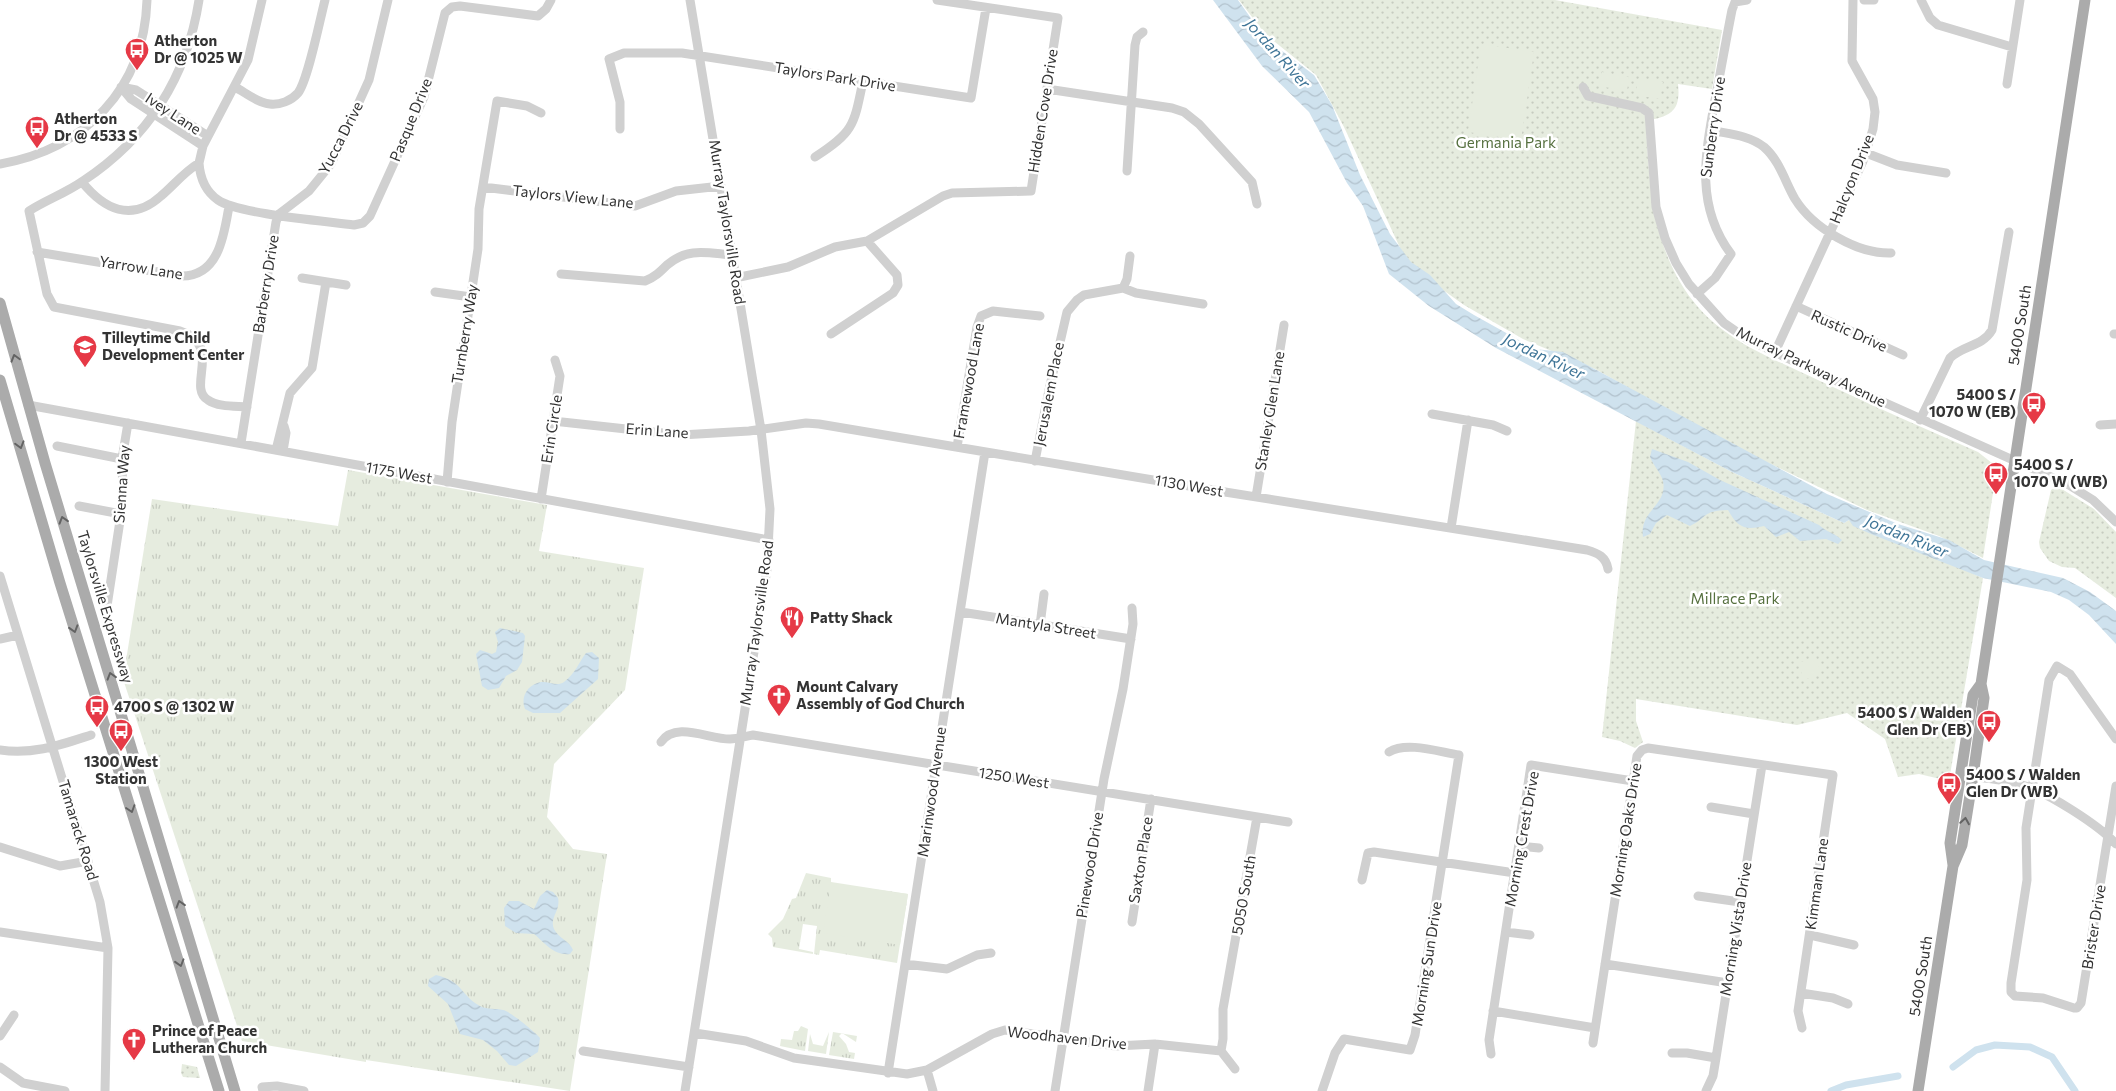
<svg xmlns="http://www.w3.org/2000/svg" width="2116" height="1091" viewBox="0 0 2116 1091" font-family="Commissioner,sans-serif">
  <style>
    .grass { fill: url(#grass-tufts) }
    .park { fill: url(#park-dots) }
    .pitch { fill: #e6ecdf }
    .water { fill: url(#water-waves) }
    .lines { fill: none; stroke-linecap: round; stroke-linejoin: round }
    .canal { stroke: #cfe2ee; stroke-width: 7 }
    .minor { stroke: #d0d0d0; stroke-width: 9 }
    .major { stroke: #ababab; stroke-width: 11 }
    .oneway { stroke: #636363 }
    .labels { text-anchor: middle; stroke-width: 5; stroke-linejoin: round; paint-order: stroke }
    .poi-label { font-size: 15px; font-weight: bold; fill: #333; stroke: #fff; text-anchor: start }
    .street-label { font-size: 15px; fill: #333; stroke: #fff }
    .park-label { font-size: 15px; fill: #56703f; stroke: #fff }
    .water-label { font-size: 16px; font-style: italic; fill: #3f7597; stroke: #fff }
  </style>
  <defs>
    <pattern id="grass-tufts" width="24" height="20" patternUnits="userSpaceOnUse" patternTransform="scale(1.25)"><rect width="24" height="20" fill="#e6ecdf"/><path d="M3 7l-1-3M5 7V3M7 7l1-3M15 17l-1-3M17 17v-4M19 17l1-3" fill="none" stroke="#c6cbc0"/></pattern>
    <pattern id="park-dots" width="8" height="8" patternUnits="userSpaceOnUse" patternTransform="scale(1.25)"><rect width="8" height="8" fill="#e6ecdf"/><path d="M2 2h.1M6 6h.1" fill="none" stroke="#c6cbc0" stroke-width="1.8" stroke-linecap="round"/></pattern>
    <pattern id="water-waves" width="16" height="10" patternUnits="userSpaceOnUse" patternTransform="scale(1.25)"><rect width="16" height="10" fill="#cfe2ee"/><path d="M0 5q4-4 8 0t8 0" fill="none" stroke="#b2c2cd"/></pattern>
  </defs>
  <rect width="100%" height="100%" fill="#fff"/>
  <path class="grass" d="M348,470l199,35 -8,46 105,17 -19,122 -71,74 -7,53 26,32 34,5 -37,237 -204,-31v2l-124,-21 -119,-362 29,-180 186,27z
    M806,873l25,5v4l77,12 -11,69 -77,-13 -1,5 -5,-1 3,-28 -14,-2 -4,25 14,3v2l-40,-7 -1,-9 -4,-4 15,-15 9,-20 4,-1z
    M801,1026l7,3 -3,22 -25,-5 1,-7 11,1 2,-9h4z
    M829,1032l-3,22 -18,-3 2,-17 3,10 10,2z
    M833,1032l24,4 -1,6 -14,-9 -3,3 7,8 3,8 6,1 -1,6 -25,-4z"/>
  <path class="park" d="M1239,0h316l167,30 -10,59 -34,-5c3,27 -7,32 -32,37 3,77 10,159 77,209 29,22 64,35 97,51 52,24 105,48 158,71l19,15 -14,91 -44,-22 -72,-26 -136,-65 -136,-76 -72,-30 -59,-34 -56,-40 -64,-138 -28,-52 -51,-41z
    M1636,421l96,51 112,51 5,-3 134,58 -34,203 -30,-7 -21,3 -13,-38 -38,-26 -50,12 -161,-26v22l7,21 -8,6 -15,-7 -18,-4z
    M2057,486l37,23 22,23v66l-41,-30 -13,-1 -13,-6 -9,-13 -1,-6 12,-52z
    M182,1064l15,3 3,11 -17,-1 -2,-4z"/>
  <path class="pitch" d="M1481,44l53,8 -13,88 -53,-8z
    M1602,72l27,5 -2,14 -28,-5z
    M1639,78l24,4 -3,17 -25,-4z
    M1816,657l5,17 -17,6 -6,-17z
    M837,884l71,10 -8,51 -77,-12 7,-43z"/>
  <path class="water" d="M1213,0h25l27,38 49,37 18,30 28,70 30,59 21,28 19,13 26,29 18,11 61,34 28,3 264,142 71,30 51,16 35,20 79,18 27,14 26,19v33l-27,-29 -20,-15 -18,-8 -68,-14 -112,-44 -18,-8 -4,-6 -5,3 -112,-51 -236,-124 -67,-42 -40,-32 -26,-68 -16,-23 -38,-71 -47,-46z
    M1652,449l36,13 32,18 99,45c7,7 16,8 23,15l-4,4 -12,-5 -26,2 -11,-9 -13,5 -12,-11c-19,5 -27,1 -36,-16 -27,1 -19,7 -38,16l-23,-11 -11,8 -6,11 -7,3c-4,-27 25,-31 20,-56 -2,-8 -10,-16 -13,-24z
    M500,628l23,5 2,3 -3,26 -5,8 -11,6 -7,12 -11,2 -6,-4 -6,-32 4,-4 12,4 4,-2 2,-10 -3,-10z
    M592,652l7,6 -1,21 -38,34h-27l-8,-4c-5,-12 3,-25 16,-27 8,-1 16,5 23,0 11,-8 15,-20 22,-29z
    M547,890l6,2 5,6c3,12 -9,20 -4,31 4,9 16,12 19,21l-3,4c-16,2 -25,-11 -36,-20l-18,-1 -11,-7 -1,-18 5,-7h10l15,8 6,-13z
    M436,975c27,6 25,21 44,31 7,4 16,2 23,4 7,1 33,23 37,28l-2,14 -22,14 -7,-1 -12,-14 -14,-11 -23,-6 -12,-30 -20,-18 1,-7z"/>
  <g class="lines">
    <path class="canal" d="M1953,1067l23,-17 19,-5 35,2 22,10 23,34
      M1831,1091l15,-6 52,-9"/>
    <path class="minor" d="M199,0c-12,77 -51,138 -116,181 -17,12 -37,19 -54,30l18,83 7,13 126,24c44,14 6,56 28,69 10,7 27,6 39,7
      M1864,0h10
      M1921,0l9,18 8,7 74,22
      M2007,84l13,-84
      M121,87l10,12 72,47
      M121,87l15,3 72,46
      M235,87c11,6 23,16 35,17 10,1 21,-3 28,-11 10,-13 22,-74 27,-93
      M1583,87l5,9 54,12 7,5 7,94 9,31 11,25 13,21 35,39 23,16 76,36 246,110 24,15 23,22
      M1047,89l125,19 12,4 15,12 53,58 5,22
      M620,129v-27l-11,-43 15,-6h58l289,45 15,-90
      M1710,130c18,4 39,5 54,17 16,14 21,35 31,52 18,29 62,55 96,54
      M1866,153l31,12 49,8
      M815,157c39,-25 39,-32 48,-76
      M199,163c1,14 6,28 19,37 20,14 107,21 136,25l9,-2 7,-7 54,-119 21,-84 7,-6 8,-1 78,10 8,-7 5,-9
      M0,164c85,-15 144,-75 147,-164
      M1127,171l8,-126 2,-8 6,-5
      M82,182c22,27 49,41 79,14 13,-11 23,-24 38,-33l4,-17 45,-86 14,-60
      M483,187l152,19 41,-15 45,-5
      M279,214l30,-23 22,-27 38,-84 19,-80
      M37,252l145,24c37,0 42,-41 47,-70
      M561,274l84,7c10,-4 15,-9 22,-16 21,-18 40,-12 65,-10
      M302,278l44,7
      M735,278l53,-11 47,-20 32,-6 76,-45 9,-3 79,-2 27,-173 -121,-18
      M1123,288l13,5 67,11
      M435,292l36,5
      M1697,294l18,-16 16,-24c-36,-48 -26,-99 -16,-154 6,-30 11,-60 17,-90l3,-8 12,-2
      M1796,306l107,49
      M831,334l62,-41 5,-8 -1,-10 -30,-34
      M2114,334h2
      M1775,352l88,-191 10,-32 2,-17 -2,-13 -21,-38 1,-61
      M28,405l741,135
      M1432,414l61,11 14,6
      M1920,420l30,-62c13,-13 32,-11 42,-28l17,-98
      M553,421l128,14 68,-4 57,-8 13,1 406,68 362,58c11,3 19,7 21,19
      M2100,425l16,-1
      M241,443l35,-221 3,-8
      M57,446l65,13
      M957,447l20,-120 4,-11 12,-5 47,5
      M276,450l14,-57 22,-25 14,-86
      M283,451l3,-18 -2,-7
      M1035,461l14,-71 18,-78 10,-12 7,-5 39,-7 4,-9 3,-23
      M447,482l5,-60 26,-173 1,-40 18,-108 30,5 14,7
      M1256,497l28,-172
      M541,499l19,-123 -5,-16
      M79,506l42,8
      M1451,528l17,-108
      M0,576l100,326 8,46 -3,143
      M107,606l16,-105 -1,-42 6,-36
      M961,612l170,27
      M1040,625l4,-31
      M0,639l18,-4
      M2116,739l-46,-65 -13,-8 -8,14 -23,148 1,52 -16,103v9l4,4 28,2 31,10h3l4,-5 35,-217
      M661,742c15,-21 47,-3 69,-3 8,0 16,-3 23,-4l535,87
      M0,750c33,5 60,-5 91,-15
      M1973,776c16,3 33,4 49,9 24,6 78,41 94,59
      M1711,807l43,7
      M1519,846l20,2
      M0,847l60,19 28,-5
      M1362,880l6,-27 6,-1 141,21
      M1698,896l42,6
      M1132,922l19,-123
      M0,932l108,16
      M1506,932l24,3
      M1810,935l44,10
      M905,964l42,5 30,-14 14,-2
      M1605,964l123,19
      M1801,993l32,5 15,6
      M1493,1011l102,17
      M695,1033l51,8 48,17 113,16 20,-4 65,-36 13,-4 111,16 39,-2 66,7 14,18
      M0,1036l14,-21
      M1593,1043l44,-287 5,-6 6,-2 185,27 -35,236 4,17
      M583,1051l106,16
      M1221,1051l2,-12v-30l34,-192
      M1672,1053h15l29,5
      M1491,1054l-2,-14 42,-275 102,16
      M0,1067l23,16 42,8
      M927,1070l6,21
      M888,1073l97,-621
      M263,1091l-1,-4 15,-1 27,5
      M685,1091l82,-522 3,-60 -9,-79 -71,-430
      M1055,1091l49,-312 19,-90 10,-65 -1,-16
      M1148,1091l7,-47
      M1322,1091l13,-38 9,-14 66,11 5,-15 44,-280c-20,-3 -52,-14 -70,-3
      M1706,1091l7,-15 3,-18 46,-293"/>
    <path class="major" d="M0,303l45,160 190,628
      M0,380l60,203 159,508
      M1953,865l-3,-22 23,-148 8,-11
      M1918,1091l35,-225 9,-21 11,-69 11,-78 -3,-14 104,-684"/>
  </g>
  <defs><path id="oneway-chevron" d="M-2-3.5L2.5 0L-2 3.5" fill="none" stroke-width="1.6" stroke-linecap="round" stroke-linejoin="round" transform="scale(1.25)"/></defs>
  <g class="oneway">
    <use href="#oneway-chevron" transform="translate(15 358) rotate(-106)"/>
    <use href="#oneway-chevron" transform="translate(20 445) rotate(74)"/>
    <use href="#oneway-chevron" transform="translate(63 520) rotate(-107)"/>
    <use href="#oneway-chevron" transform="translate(74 629) rotate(73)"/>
    <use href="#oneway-chevron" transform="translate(111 676) rotate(-107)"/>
    <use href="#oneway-chevron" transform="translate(131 809) rotate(72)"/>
    <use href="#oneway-chevron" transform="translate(1965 821) rotate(-81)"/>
    <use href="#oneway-chevron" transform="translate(180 904) rotate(-107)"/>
    <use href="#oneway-chevron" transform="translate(180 963) rotate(73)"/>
  </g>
  <defs>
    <symbol id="bus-pin" viewBox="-11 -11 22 30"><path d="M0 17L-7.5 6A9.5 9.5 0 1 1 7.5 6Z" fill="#e63946" stroke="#fff"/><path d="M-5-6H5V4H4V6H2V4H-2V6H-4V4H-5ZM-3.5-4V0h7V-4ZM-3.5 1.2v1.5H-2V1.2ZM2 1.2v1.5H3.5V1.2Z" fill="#fff"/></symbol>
    <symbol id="school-pin" viewBox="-11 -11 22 30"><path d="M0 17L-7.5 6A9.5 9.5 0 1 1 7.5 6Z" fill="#e63946" stroke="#fff"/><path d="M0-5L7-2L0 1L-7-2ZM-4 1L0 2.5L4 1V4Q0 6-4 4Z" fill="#fff"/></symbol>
    <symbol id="restaurant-pin" viewBox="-11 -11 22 30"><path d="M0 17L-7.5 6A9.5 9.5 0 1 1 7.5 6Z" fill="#e63946" stroke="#fff"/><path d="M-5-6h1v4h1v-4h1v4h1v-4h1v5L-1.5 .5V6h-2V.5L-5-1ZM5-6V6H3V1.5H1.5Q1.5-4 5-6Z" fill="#fff"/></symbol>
    <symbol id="church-pin" viewBox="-11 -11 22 30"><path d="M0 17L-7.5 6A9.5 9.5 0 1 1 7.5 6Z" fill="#e63946" stroke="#fff"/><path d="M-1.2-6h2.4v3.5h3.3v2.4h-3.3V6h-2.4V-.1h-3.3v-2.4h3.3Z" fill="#fff"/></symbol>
  </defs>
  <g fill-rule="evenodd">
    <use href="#bus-pin" x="123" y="36" width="28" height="38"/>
    <use href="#bus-pin" x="23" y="114" width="28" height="38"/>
    <use href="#school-pin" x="71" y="333" width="28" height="38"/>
    <use href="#bus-pin" x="2020" y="390" width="28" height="38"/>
    <use href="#bus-pin" x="1982" y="460" width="28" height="38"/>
    <use href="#restaurant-pin" x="778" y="604" width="28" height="38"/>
    <use href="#church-pin" x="765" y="682" width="28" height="38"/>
    <use href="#bus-pin" x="83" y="693" width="28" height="38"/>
    <use href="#bus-pin" x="1975" y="708" width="28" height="38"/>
    <use href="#bus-pin" x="107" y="717" width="28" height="38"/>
    <use href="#bus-pin" x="1935" y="770" width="28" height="38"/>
    <use href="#church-pin" x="120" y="1026" width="28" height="38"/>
  </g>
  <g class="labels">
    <g class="poi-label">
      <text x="154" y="46">Atherton<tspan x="154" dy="17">Dr @ 1025 W</tspan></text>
      <text x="54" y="124">Atherton<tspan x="54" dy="17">Dr @ 4533 S</tspan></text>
      <text x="102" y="343">Tilleytime Child<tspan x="102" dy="17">Development Center</tspan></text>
      <text x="2016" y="400" text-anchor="end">5400 S /<tspan x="2016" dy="17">1070 W (EB)</tspan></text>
      <text x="2014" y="470">5400 S /<tspan x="2014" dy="17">1070 W (WB)</tspan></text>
      <text x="810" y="623">Patty Shack</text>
      <text x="796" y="692">Mount Calvary<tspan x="796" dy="17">Assembly of God Church</tspan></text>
      <text x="114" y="712">4700 S @ 1302 W</text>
      <text x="1972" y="718" text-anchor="end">5400 S / Walden<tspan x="1972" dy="17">Glen Dr (EB)</tspan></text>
      <text x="121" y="767" text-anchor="middle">1300 West<tspan x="121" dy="17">Station</tspan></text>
      <text x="1966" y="780">5400 S / Walden<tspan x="1966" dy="17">Glen Dr (WB)</tspan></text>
      <text x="152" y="1036">Prince of Peace<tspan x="152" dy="17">Lutheran Church</tspan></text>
    </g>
    <g class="street-label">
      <text transform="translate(835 77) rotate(9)" y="5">Taylors Park Drive</text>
      <text transform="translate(1043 111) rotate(-81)" y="5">Hidden Cove Drive</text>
      <text transform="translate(173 114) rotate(33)" y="5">Ivey Lane</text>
      <text transform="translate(411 120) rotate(-68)" y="5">Pasque Drive</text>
      <text transform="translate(1713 127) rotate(-82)" y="5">Sunberry Drive</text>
      <text transform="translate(341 138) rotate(-63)" y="5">Yucca Drive</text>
      <text transform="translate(1852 179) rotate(-68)" y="5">Halcyon Drive</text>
      <text transform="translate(573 197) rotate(6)" y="5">Taylors View Lane</text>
      <text transform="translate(727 222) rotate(81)" y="5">Murray Taylorsville Road</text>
      <text transform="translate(141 268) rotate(9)" y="5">Yarrow Lane</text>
      <text transform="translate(266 284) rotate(-81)" y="5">Barberry Drive</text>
      <text transform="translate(2020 325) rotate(-81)" y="5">5400 South</text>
      <text transform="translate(1849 331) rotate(24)" y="5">Rustic Drive</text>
      <text transform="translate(465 334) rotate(-81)" y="5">Turnberry Way</text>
      <text transform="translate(1811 367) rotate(26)" y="5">Murray Parkway Avenue</text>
      <text transform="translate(969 381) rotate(-80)" y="5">Framewood Lane</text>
      <text transform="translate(1049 394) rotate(-79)" y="5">Jerusalem Place</text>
      <text transform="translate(1270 411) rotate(-81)" y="5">Stanley Glen Lane</text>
      <text transform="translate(552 429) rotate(-81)" y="5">Erin Circle</text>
      <text transform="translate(657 431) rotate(4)" y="5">Erin Lane</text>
      <text transform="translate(399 473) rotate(10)" y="5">1175 West</text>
      <text transform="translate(122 484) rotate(-86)" y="5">Sienna Way</text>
      <text transform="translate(1189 486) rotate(10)" y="5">1130 West</text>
      <text transform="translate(105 607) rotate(73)" y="5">Taylorsville Expressway</text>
      <text transform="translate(757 623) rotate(-82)" y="5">Murray Taylorsville Road</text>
      <text transform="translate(1046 626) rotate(9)" y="5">Mantyla Street</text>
      <text transform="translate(1014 778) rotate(9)" y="5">1250 West</text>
      <text transform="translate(932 792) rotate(-82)" y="5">Marinwood Avenue</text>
      <text transform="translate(78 830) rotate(73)" y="5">Tamarack Road</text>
      <text transform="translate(1626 830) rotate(-81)" y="5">Morning Oaks Drive</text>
      <text transform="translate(1522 839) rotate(-80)" y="5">Morning Crest Drive</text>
      <text transform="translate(1141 860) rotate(-81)" y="5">Saxton Place</text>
      <text transform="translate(1090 865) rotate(-81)" y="5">Pinewood Drive</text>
      <text transform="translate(1817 884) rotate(-82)" y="5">Kimman Lane</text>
      <text transform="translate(1244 895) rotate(-80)" y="5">5050 South</text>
      <text transform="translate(2094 927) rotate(-81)" y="5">Brister Drive</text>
      <text transform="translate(1736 929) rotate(-81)" y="5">Morning Vista Drive</text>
      <text transform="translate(1427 964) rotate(-81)" y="5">Morning Sun Drive</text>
      <text transform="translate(1921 976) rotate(-81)" y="5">5400 South</text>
      <text transform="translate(1067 1038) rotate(6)" y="5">Woodhaven Drive</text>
    </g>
    <g class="park-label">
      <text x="1506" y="148">Germania Park</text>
      <text x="1735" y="604">Millrace Park</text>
    </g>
    <g class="water-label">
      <text transform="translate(1278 53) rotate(48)" y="6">Jordan River</text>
      <text transform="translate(1544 356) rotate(25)" y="6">Jordan River</text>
      <text transform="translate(1907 536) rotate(22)" y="6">Jordan River</text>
    </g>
  </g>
</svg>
